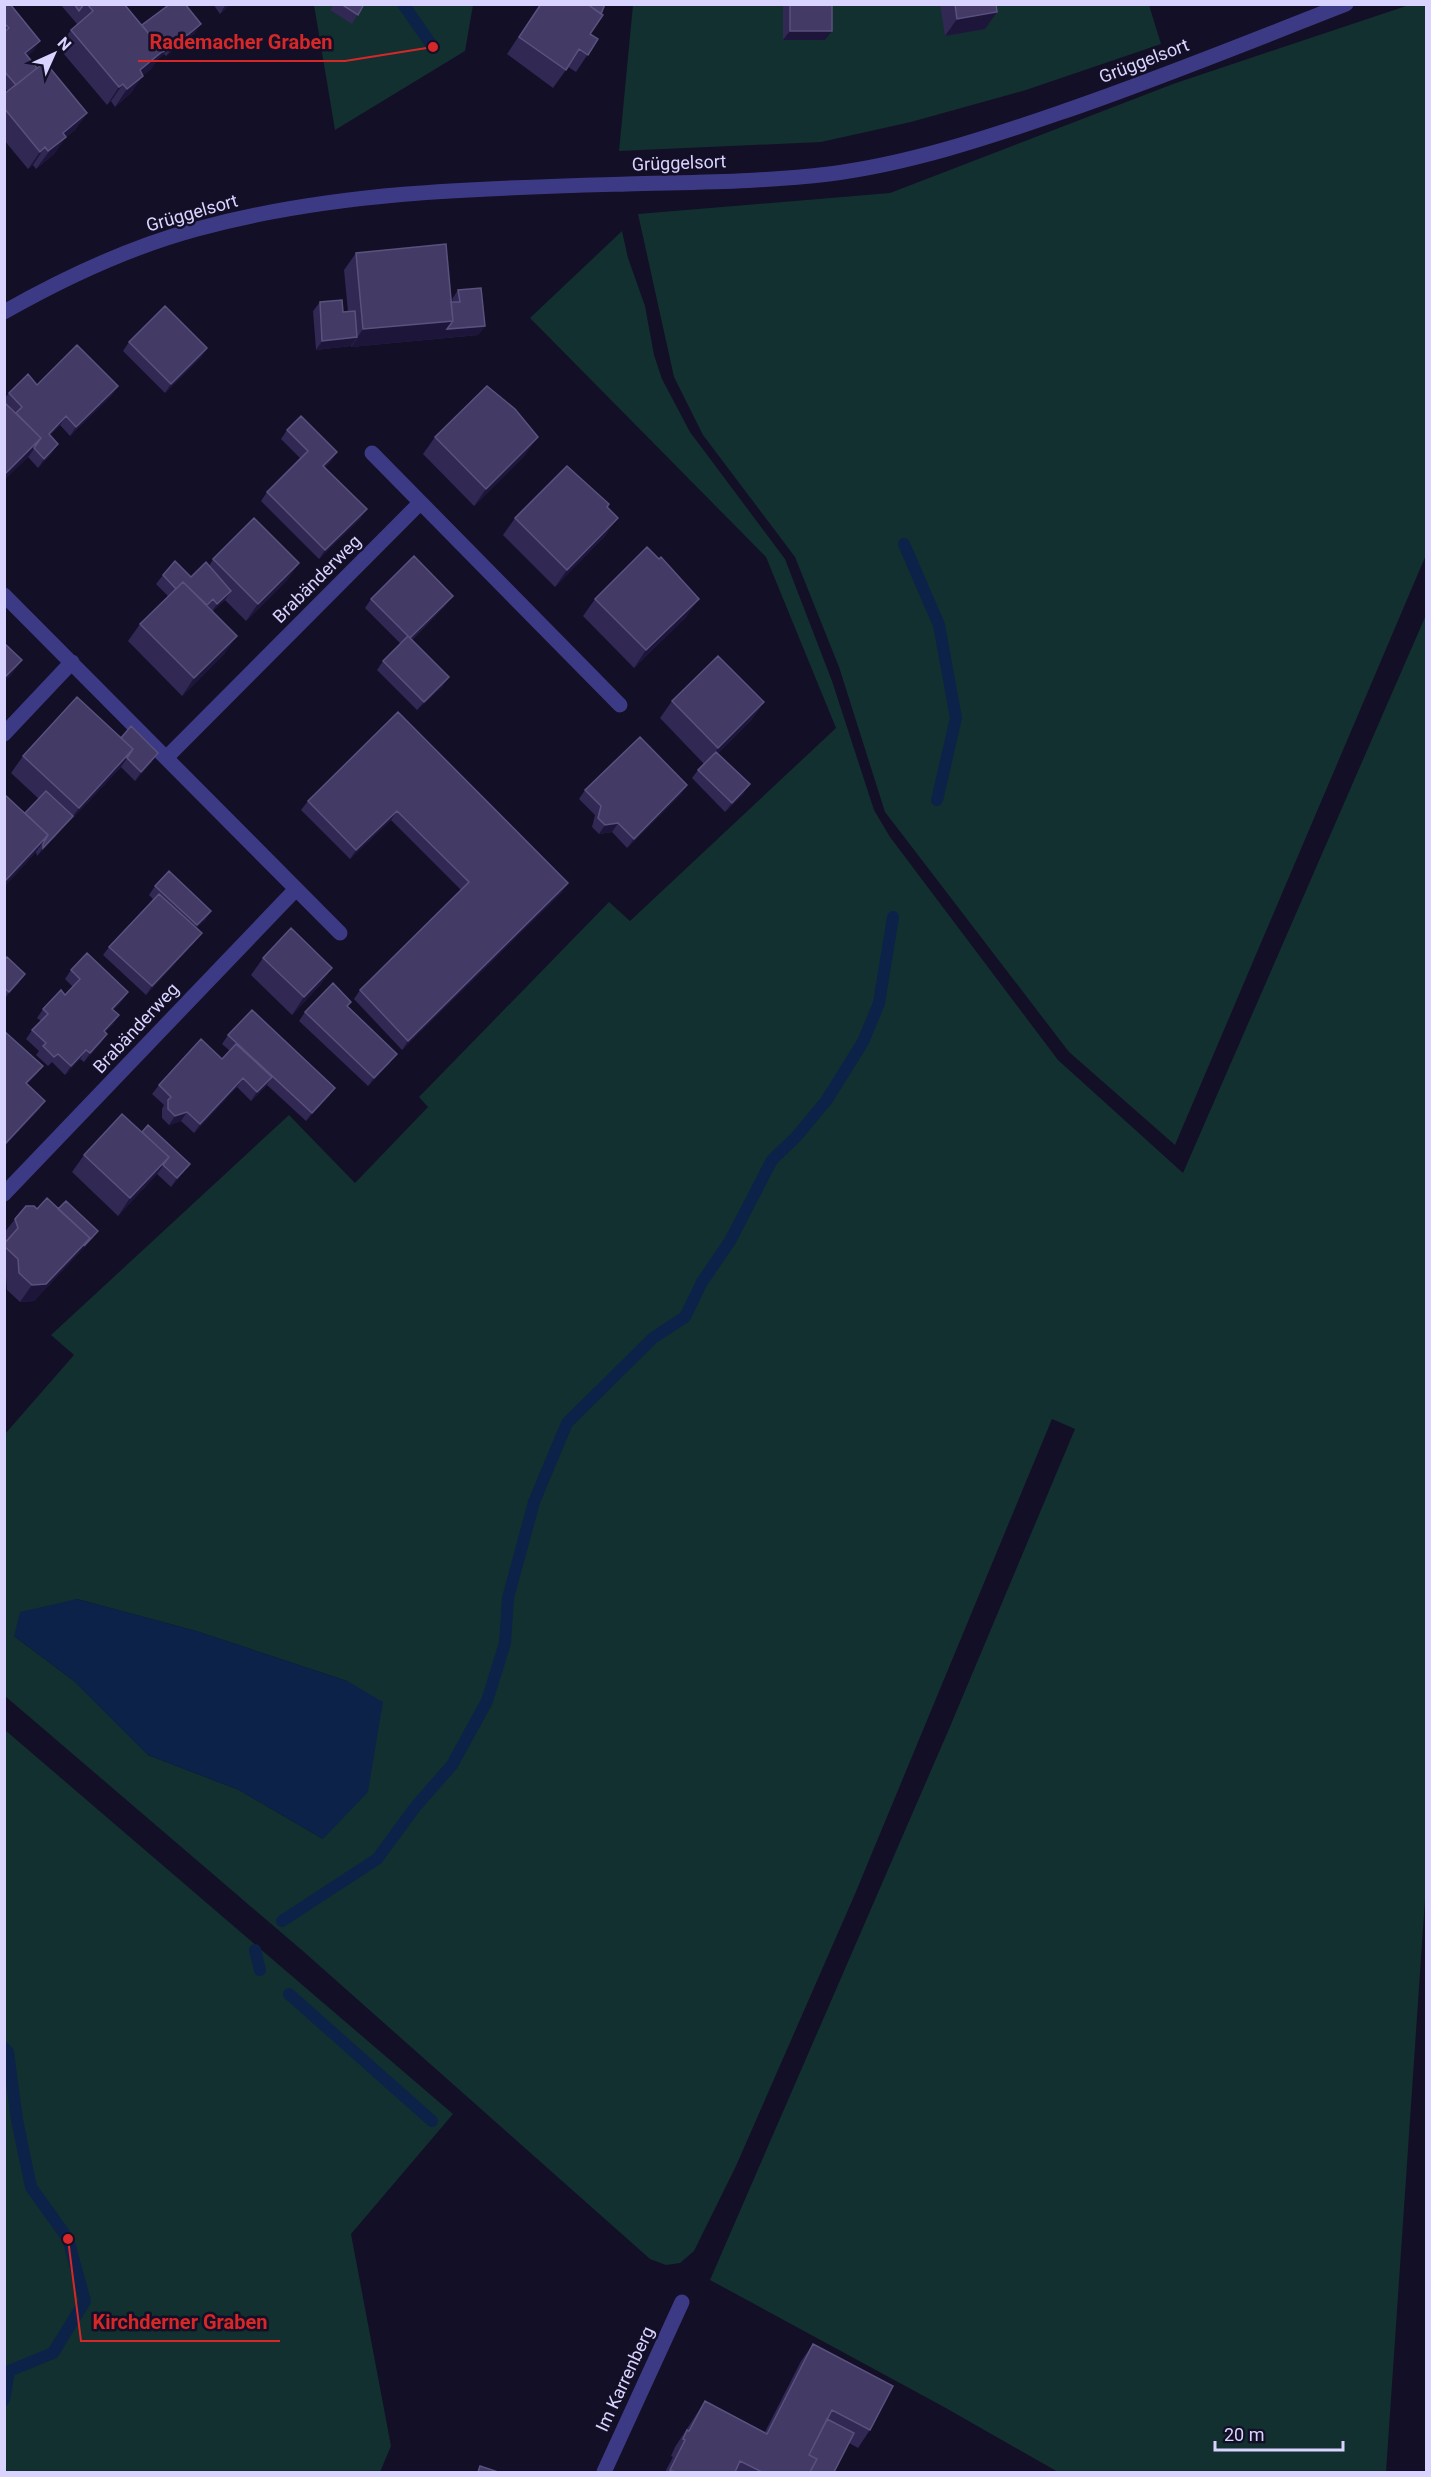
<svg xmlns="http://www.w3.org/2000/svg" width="1431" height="2477" viewBox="0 0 1431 2477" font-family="Roboto,sans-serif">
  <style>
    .green { fill: #12302f; fill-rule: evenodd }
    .water { fill: #0c2248 }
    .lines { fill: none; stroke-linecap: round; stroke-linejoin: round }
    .stream { stroke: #0c2248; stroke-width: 12 }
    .minor { stroke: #3d3a85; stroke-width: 15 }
    .wall { fill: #312854 }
    .shaded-wall { fill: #1d163a }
    .building { fill: #433a66; stroke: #5a527e; stroke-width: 1.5 }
    .labels { text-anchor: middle; stroke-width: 5; stroke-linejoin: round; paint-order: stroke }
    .street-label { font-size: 18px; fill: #d9d4ff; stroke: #130f26 }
    .leader { fill: none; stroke: #d62828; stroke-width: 2 }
    .callout-dot { fill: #d62828; stroke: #130f26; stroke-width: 2 }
    .callout-label { font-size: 20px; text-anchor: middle; font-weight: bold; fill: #d62828; stroke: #130f26; stroke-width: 5; stroke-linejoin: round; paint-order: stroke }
  </style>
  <rect width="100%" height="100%" fill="#130f26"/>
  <path class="green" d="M1412,4l14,1v550l-251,590 -106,-93 -184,-240 -46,-145 -44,-110 -92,-122 -29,-58 -36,-163 252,-21 283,-109z
    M314,5h159l-8,46 -130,79z
    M633,5h516l12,39 -135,46 -115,32 -90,20 -202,9z
    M622,231l6,27 17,48 9,49 8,24 28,53 95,127 47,122 42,129 16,27 168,223 125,113 243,-558v1270l-40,587h-328l-114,-65 -234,-127 239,-551 126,-300 -23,-10 -197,475 -119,272 -42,85 -14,12 -14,2 -16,-6 -346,-307 -299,-256v-262l69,-79 -23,-20 238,-220 66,68 73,-76 -9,-10 190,-195 21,19 206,-193 -70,-171 -236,-239zM77,1599l119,32 151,50 -24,158 -84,-49 -91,-35 -74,-74 -60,-45z
    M5,1730l448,384 -102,120 40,212 -11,26h-375z"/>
  <path class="water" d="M77,1599l119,32 151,50 36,21 -15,90 -45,47 -84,-49 -91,-35 -74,-74 -60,-45 6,-24z"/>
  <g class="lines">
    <path class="stream" d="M403,4l30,43
      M904,544l35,81 17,93 -19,82
      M282,1921l95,-62 39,-53 36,-41 35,-64 18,-58 3,-45 26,-96 33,-79 86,-85 32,-21 17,-35 28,-41 42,-81 24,-23 30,-36 37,-59 16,-39 14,-86
      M255,1950l5,20
      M289,1994l143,127
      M4,2048l4,4 9,68 14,67 37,52 17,62 -32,52 -44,18 -5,29"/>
    <path class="minor" d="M4,312c60,-34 126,-65 193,-83 139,-38 287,-41 430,-45 67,-2 135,-2 202,-10 78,-10 155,-35 230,-61 97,-33 192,-72 287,-109
      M372,453l248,252
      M4,595l336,338
      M4,734l68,-72
      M166,758l253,-254
      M4,1194l292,-305
      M604,2472l78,-170"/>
  </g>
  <path class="wall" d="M4,4l30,46 -7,6 10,12 50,45 -12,17 -10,8 -11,16 -18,15 -3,-4 -5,4 -24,-29v-46l4,-2 -4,-5z
    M60,4h64l18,21 53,8 -29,23 -2,-2 -7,6 -6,9 -8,6 -12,18 -16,14 -4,-6 -4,4 -49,-58 13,-17 6,-6z
    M213,4h18l-11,10z
    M334,4h30l-12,20 -22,-14z
    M540,4h65l-15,30 8,5 -22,33 -8,-5 -15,21 -46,-34z
    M783,4h49l-7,36h-42z
    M940,4h56l-11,25 -40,7z
    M356,253l95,49h2l-1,-3 6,-9 27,36 -7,9 -127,12v-1l-35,4 -3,-39 7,-9 23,10h5l-4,-42z
    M129,342l78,6 -6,9 -36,36 -42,-42z
    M37,385l81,1 -6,9 -42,41 -10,-11 -10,10 2,18 -14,15 -10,-11 -24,23v-81l5,-6z
    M287,430l50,22 -6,9 -6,6 36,51 -42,41 -58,-58 6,-9 33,-34 -19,-19z
    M435,437l91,17 -52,52 -51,-52z
    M607,507l-1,28 -51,52 -52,-52 12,-17z
    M213,559l86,4 -12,17 -41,41 -21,-21 -12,11 12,42 -43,43 -54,-55 12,-17 28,-28 -12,-12 7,-9 28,2 18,-11z
    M371,599l75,6 -34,35 31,46 -26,24 -40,-40 6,-9 18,-17 -36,-36z
    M595,599l92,17 -53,52 -51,-52z
    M672,701l92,1 -12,17 -34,34 26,40 -19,19 -33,-34 6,-8 6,-6 -44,-46z
    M398,712l170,171 -6,9 -160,158 -48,-51 6,-9 101,-100 -70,-70 -41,39 -49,-49 7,-9z
    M121,738l31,24 -17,19 -14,-14 -84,89 -1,-4 -32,35v-93l21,19 14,-14 -28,-26 12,-17z
    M687,785l-6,9 -54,54 -15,-16 -13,2 -7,-7 3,-12 -16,-16 6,-9z
    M155,886l56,25 -6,9 -9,8 -1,14 -49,53 -43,-40 6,-8 44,-48 -4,-4z
    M263,958l69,10 -12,17 -28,30 -41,-40z
    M4,960l15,23 -15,16z
    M71,970l57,22 -6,9 -9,9 6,5 -6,9 -8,8 -4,11 -17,19 -4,-3 -15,16 -13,-13 -4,4 -12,-11 3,-4 -13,-12 6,-9 9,-9 -4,-3 6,-9 22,-14 8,-8 -8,-8z
    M305,1012l85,51 -22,23 -69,-65z
    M228,1035l107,53 -6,8 -23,25 -39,-36 -16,16 -14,-14 -43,46 -13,-12 -12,4 -7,-7v-9l2,-4 -12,-11 7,-9 63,-26 8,-8 -8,-7z
    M142,1132l48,32 -7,9 -12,14 -14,-13 -39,42 -46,-44 12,-17z
    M37,1209h21l40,22 -6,8 -58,62 -14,1 -13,-12 -1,-13 -2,-2v-42l11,-14z
    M813,2344l57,86 -12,18 -9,-5 -15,29h-169l8,-15 -2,-1 4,-9 30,-46 60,31 36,-71z"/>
  <path class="shaded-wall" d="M226,4h5l-11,10z
    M997,12l-12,17 -40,7 12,-17z
    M201,24l-6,9 -29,23 7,-9z
    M790,31h42l-7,9h-42z
    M40,41l-6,9 -15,12 6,-9z
    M171,45l-7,9 -7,6 -6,9 -23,18 12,-17z
    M143,76l-12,17 -16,14 12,-18z
    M123,84l-12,17 -4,4 12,-18z
    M87,113l-12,17 -10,8 -11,16 -18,15 27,-36z
    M45,147l-12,18 -5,4 12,-17z
    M453,321l32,5 -7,9 -127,12 12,-18z
    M357,337l-6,9 -35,4 6,-9z
    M207,348l-6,9 -36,36 6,-9z
    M118,386l-6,9 -42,41 6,-9z
    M66,416l-6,9 -17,17 6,-8z
    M538,437l-12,17 -52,52 12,-17z
    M41,438l-12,18 -25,24v-5z
    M58,444l-6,9 -14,15 6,-9z
    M337,452l-6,9 -14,13 6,-8z
    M367,509l-6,9 -42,41 6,-9z
    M618,518l-12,17 -51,52 12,-17z
    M299,563l-12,17 -41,41 12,-17z
    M231,591l-6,9 -14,13 6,-9z
    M453,596l-7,9 -42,42 6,-9z
    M699,599l-12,17 -53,52 12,-18z
    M237,636l-12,17 -43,43 12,-18z
    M22,660l-12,17 -6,5v-4z
    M449,677l-6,9 -26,24 7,-8z
    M764,702l-12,17 -46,46 12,-17z
    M133,749l-12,18 -84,89 6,-8 30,-32 6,-8z
    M158,753l-6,9 -17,19 6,-9z
    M750,784l-6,9 -19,19 7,-9z
    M687,785l-6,9 -54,54 7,-9z
    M397,811l-6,9 -41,39 6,-9z
    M618,823l-6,9 -13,2 6,-9z
    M48,835l-12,17 -32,35v-5z
    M568,883l-6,9 -160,158 6,-9z
    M211,911l-6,9 -14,14 6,-9z
    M202,933l-7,9 -49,53 6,-9z
    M332,968l-12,17 -28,30 12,-18z
    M25,974l-6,9 -15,16 5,-7z
    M128,992l-6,9 -17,16 7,-8z
    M119,1015l-6,9 -16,16 7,-9z
    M107,1034l-6,9 -17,19 6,-9z
    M86,1050l-6,9 -15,16 6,-9z
    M397,1054l-7,9 -22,23 6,-8z
    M43,1066l-6,8 -17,18 6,-9z
    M272,1077l-6,9 -15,15 6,-9z
    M243,1078l-6,9 -43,46 6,-9z
    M335,1088l-6,8 -23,25 6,-8z
    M45,1101l-6,9 -35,37v-2z
    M187,1112l-6,9 -12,4 6,-9z
    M169,1157l-12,17 -39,42 12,-18z
    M190,1164l-7,9 -12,14 6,-9z
    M98,1231l-6,8 -58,62 -14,1 12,-17z"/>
  <path class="building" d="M4,4h6l30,37 -15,12 12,15 -21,17 -12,-14v-39l5,-4 -5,-5z
    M74,4h10l-5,7z
    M87,4h37l39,47 -23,19 3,6 -16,13 -4,-5 -4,3 -48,-57 22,-19z
    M170,4h15l16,20 -28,23 -2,-2 -8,7 -21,-27z
    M341,4h23l-6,11z
    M541,4h46l16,11 -13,19 8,5 -10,16 -9,-6 -13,21 -47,-33z
    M587,4h18l-4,10z
    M790,4h42v27h-42z
    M955,4h41l1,8 -40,7z
    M45,62l42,51 -24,20 3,4 -18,14 -3,-4 -5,5 -36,-44v-14z
    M446,244l7,77 -90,8 -7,-76z
    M481,288l4,38 -38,3 6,-8 -2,-19h9l-2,-12z
    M342,300l1,12 12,-1 2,26 -35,4 -2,-39z
    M165,306l42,42 -36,36 -42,-42z
    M77,345l41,41 -42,41 -10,-11 -17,18 9,10 -14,15 -10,-11 7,-10 -25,-25 6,-6 -13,-14 19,-19 9,11z
    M487,386l28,23 23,28 -52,52 -51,-52z
    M4,402l37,36 -37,37z
    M301,416l36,36 -14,14 44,43 -42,41 -58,-58 41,-41 -21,-21z
    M567,466l42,38 -2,3 11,11 -51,52 -52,-52z
    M254,518l45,45 -41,41 -45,-45z
    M647,547l12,12 2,-2 38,42 -53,51 -51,-51z
    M414,556l39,40 -43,42 -39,-39z
    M175,561l16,16 15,-15 25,29 -14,13 -4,-5 -6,6 -24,-23 -7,7 -13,-14z
    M183,582l54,54 -43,42 -54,-54z
    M408,636l41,41 -25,25 -41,-41z
    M4,643l18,17 -18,18z
    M718,656l46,46 -46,46 -46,-47z
    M77,697l56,52 -54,59 -56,-52z
    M398,712l170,171 -160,158 -48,-51 109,-108 -72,-71 -41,39 -48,-49z
    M131,726l27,27 -17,19 -14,-14 6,-9 -12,-11z
    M640,737l47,48 -53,54 -16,-16 -13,2 -7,-7 3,-12 -16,-16z
    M716,752l34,32 -18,19 -34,-33z
    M46,791l27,25 -30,32v-4l5,-9 -23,-22z
    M4,794l44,41 -44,47z
    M169,871l42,40 -14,14 -42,-39z
    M159,894l43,39 -50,53 -43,-39z
    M291,928l41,40 -28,29 -41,-39z
    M87,953l41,39 -16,17 7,6 -15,16 3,3 -17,19 -4,-3 -15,16 -13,-12 -4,3 -11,-11 3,-3 -14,-13 16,-16 -5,-5 18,-19 4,5 15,-16 -9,-9z
    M7,957l18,17 -16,18 -5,-4v-28z
    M333,983l18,19 -4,4 50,48 -23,24 -69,-66z
    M252,1010l83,78 -23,25 -84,-78z
    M4,1031l39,35 -17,17 19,18 -41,44z
    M201,1039l21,20 14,-15 36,33 -15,15 -14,-14 -43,46 -13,-12 -12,4 -7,-7v-9l3,-3 -12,-12z
    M122,1114l47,43 -39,41 -46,-43z
    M148,1125l42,39 -13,14 -14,-13 6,-8 -27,-25z
    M47,1198l43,40 -44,46 -14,1 -13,-12 -1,-14 -14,-13v-2l14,-16 -3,-9 11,-13h8l3,3z
    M66,1201l32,30 -14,15 6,-8 -32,-29z
    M813,2344l80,42 -23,44 -38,-20 -23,45 8,4 -7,13h-48l-22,-11 -5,11h-60l-5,-2 15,-30 -2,-1 4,-9 2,1 16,-30 62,33z
    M827,2419l27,14 -20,39h-24l7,-13 -8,-4z
    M480,2466l18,6h-20z"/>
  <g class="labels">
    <g class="street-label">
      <text transform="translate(1144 61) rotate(-21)" y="6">Grüggelsort</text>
      <text transform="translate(679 163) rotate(-2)" y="6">Grüggelsort</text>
      <text transform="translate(192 213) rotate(-16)" y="6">Grüggelsort</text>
      <text transform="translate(317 579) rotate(-45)" y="6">Brabänderweg</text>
      <text transform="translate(136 1028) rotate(-47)" y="6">Brabänderweg</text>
      <text transform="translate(625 2379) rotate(-65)" y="6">Im Karrenberg</text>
    </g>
  </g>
  <path class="leader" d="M433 47L345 61H138M68 2239L81 2341H280"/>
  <g class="callout-dot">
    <circle cx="433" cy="47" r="6"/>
    <circle cx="68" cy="2239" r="6"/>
  </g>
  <g class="callout-label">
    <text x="241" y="49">Rademacher Graben</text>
    <text x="180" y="2329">Kirchderner Graben</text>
  </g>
  <rect width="1431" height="2477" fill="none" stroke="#d9d4ff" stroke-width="12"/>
  <g transform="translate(54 54) rotate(45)" stroke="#130f26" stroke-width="4.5" paint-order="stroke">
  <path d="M0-4.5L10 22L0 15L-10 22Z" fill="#d9d4ff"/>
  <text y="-9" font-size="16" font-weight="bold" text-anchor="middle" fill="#d9d4ff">N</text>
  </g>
  <path d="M1215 2441v9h128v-9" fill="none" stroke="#d9d4ff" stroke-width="3"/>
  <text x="1224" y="2441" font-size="18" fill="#d9d4ff" stroke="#130f26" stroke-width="4.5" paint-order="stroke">20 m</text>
</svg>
